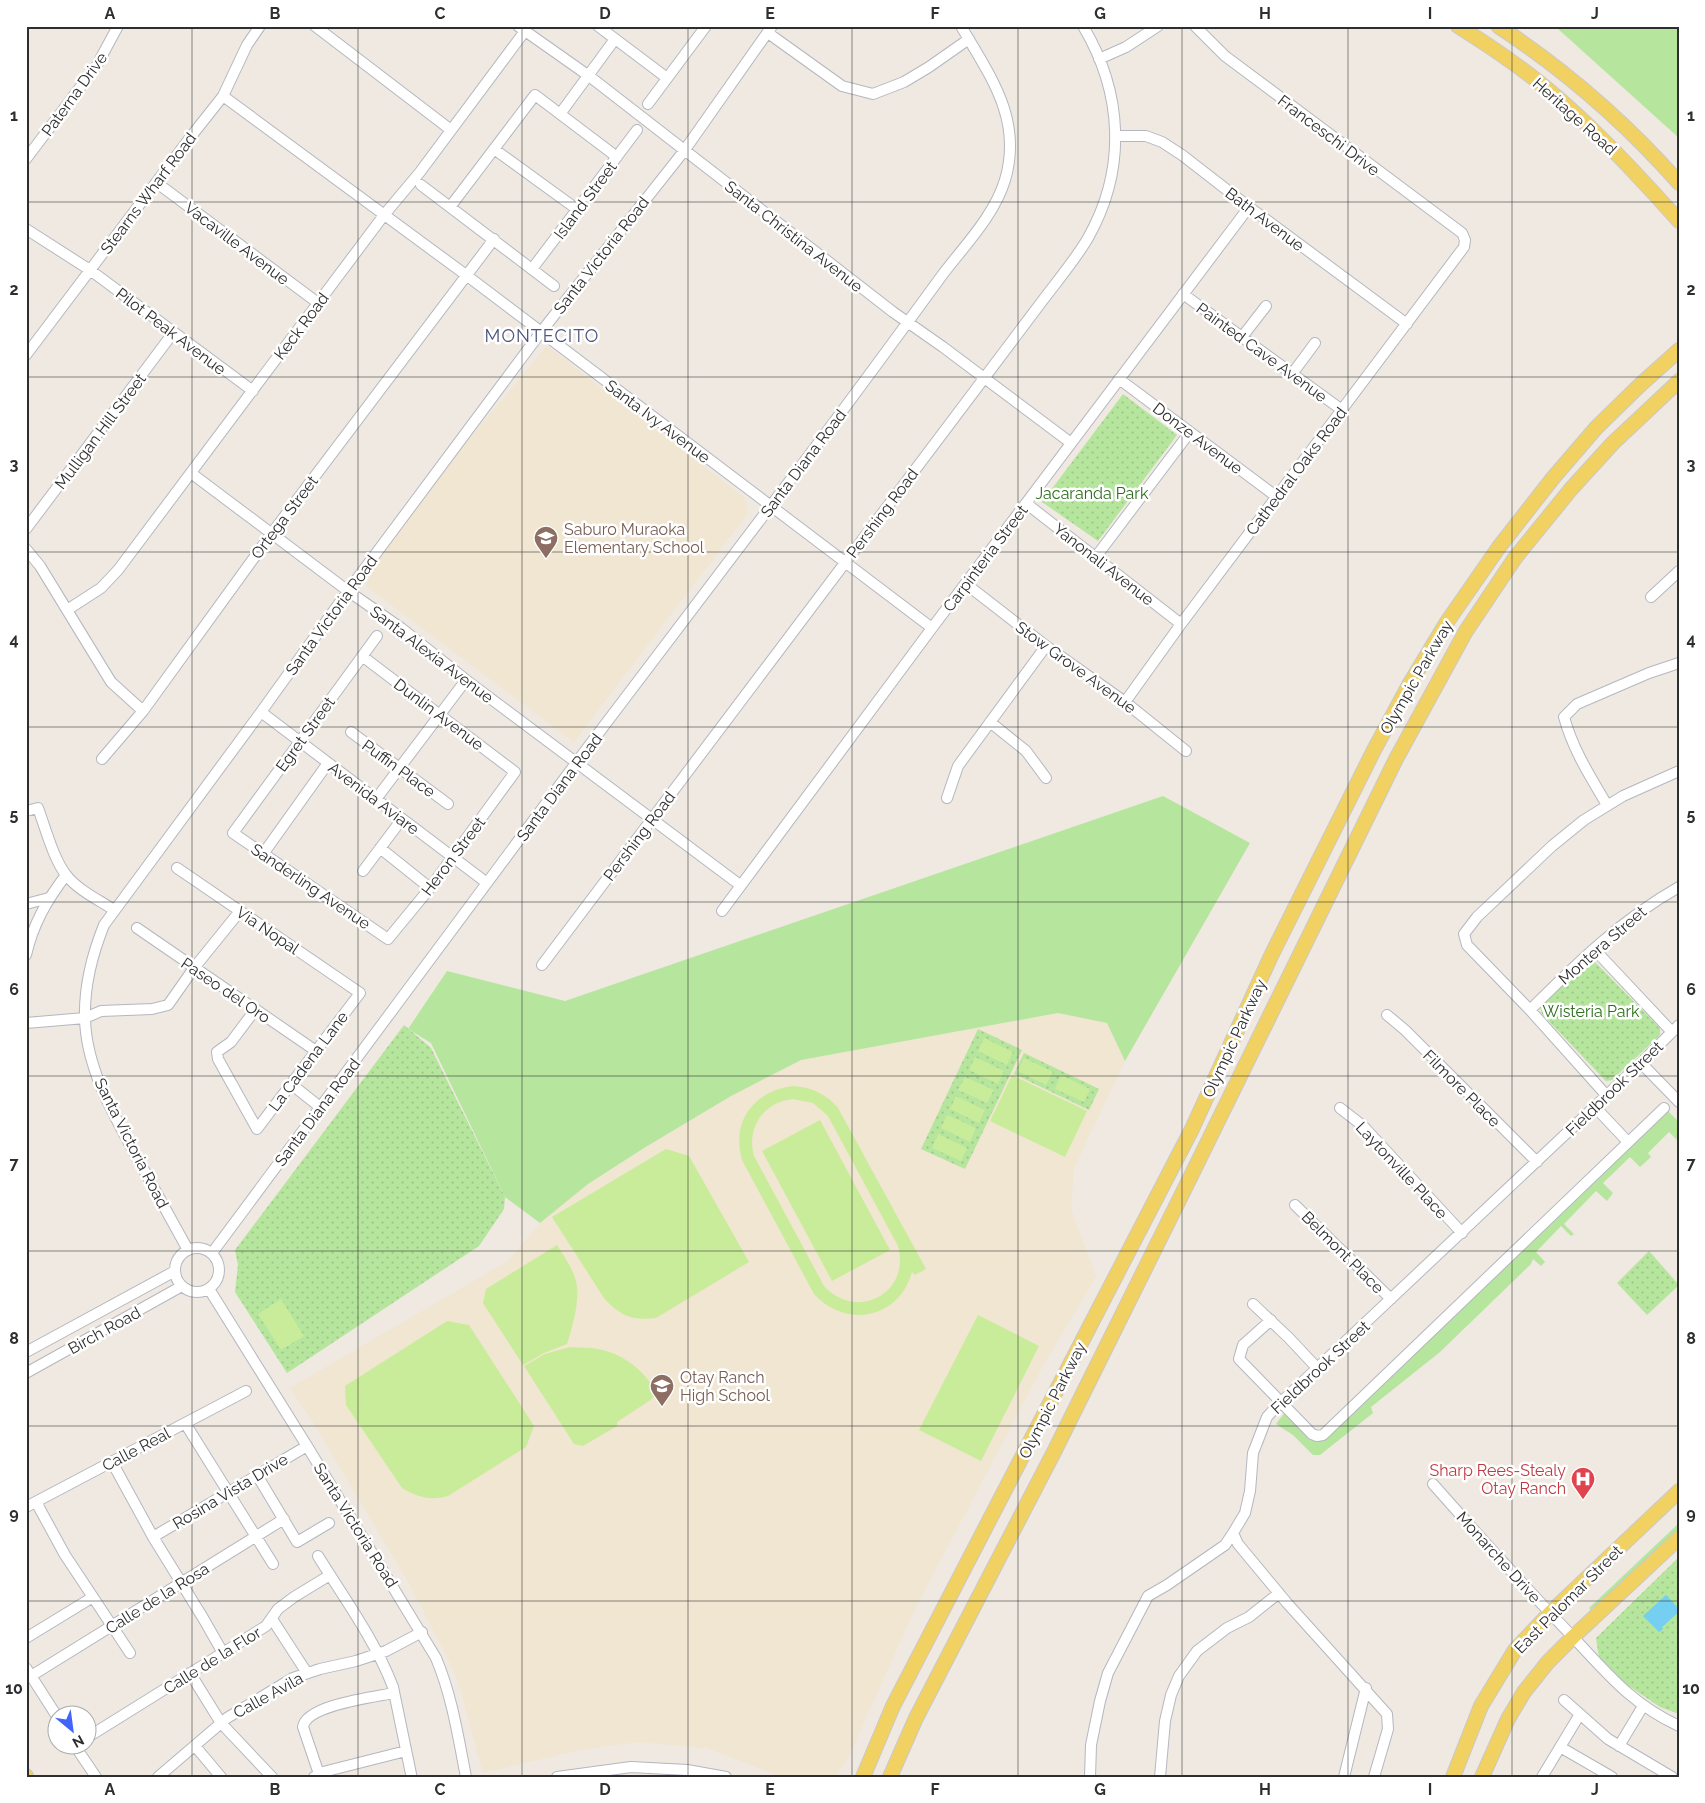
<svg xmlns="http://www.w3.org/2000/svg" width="1705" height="1803" viewBox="0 0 1705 1803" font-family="Raleway,sans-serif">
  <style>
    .education { fill: #f0e6d1 }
    .grass { fill: #b6e59e }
    .park { fill: url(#park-dots) }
    .pitch { fill: #c9ec9a; fill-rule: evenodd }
    .water { fill: #75cff0 }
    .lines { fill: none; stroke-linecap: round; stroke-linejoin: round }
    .minor-casing { stroke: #b4b7c1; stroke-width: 12 }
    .major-casing { stroke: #c9c9c9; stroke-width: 16 }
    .minor { stroke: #fff; stroke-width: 10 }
    .major { stroke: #f2d163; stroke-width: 14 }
    .grid { fill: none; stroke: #2e2e2e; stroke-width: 1; stroke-opacity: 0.55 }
    .labels { text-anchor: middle; stroke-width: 5; stroke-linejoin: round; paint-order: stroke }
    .street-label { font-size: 16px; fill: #2e2e2e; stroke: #fff }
    .park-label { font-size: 16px; fill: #2c6e1b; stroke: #fff }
    .education-label { font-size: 16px; fill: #785e54; stroke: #fff; text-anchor: start }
    .health-label { font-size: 16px; fill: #be3a42; stroke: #fff; text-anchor: end }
    .neighbourhood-label { font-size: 18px; letter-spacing: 1px; fill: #4d5680; stroke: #fff }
    .neatline { fill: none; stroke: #2e2e2e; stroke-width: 2 }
    .grid-label { font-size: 16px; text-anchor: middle; font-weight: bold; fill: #2e2e2e }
  </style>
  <defs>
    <pattern id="park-dots" width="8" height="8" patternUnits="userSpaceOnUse" patternTransform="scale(1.25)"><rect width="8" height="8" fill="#b6e59e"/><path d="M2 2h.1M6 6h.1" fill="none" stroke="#9dc588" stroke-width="1.8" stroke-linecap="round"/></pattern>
  </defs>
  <rect width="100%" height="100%" fill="#efe9e1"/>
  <path class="education" d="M547,346l198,152 3,15 -174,229 -208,-156 25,-54z
    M1058,1013l49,10 18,38 -51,107 -3,41 25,67 -52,88 -129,245 -68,151 -11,17h-55l-74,-29 -69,-6 -59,8 -96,23 -25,-92 -14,-30 -36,-69 -93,-157 -25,-37 218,-127 32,-38 48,-39 56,-36 87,-52 70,-36z"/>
  <path class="grass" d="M1553,26h126v112l-122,-110z
    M1163,796l87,47 -125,218 -18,-38 -49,-10 -257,47 -70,36 -87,52 -56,36 -48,39 -35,-26 -74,-154 -23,-14 39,-58 118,30z
    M1667,1110l12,12v20l-10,-10 -21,21 3,4 -11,10 -10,-10 -27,26 10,10 -6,8 -11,-10 -32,33 10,10 -3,2 -10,-10 -25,26 9,10 -4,4 -8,-7 -2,5 -91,88 -69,55 2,6 -53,42h-7l-20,-20 -17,-11 9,-12 16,18 14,9z
    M1679,1523v9l-86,80 -4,-4z"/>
  <path class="park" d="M1123,394l54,41 -79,106 -56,-39z
    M1593,960l67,68v7l-48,45 -6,1 -3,-3 -61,-64 -2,-7 46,-44z
    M404,1025l27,23 74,149 -1,12 -25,37 -192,127 -52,-81 3,-27 -3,-15z
    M978,1029l44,21 -57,119 -44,-20z
    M1024,1053l75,36 -10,21 -75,-36z
    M1649,1251l30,34 -32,30 -30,-32z
    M1679,1557v157l-19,-7 -37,-25 -24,-24 -3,-20z"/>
  <path class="pitch" d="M984,1038l29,14 -6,13 -29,-14z
    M975,1057l29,14 -6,13 -29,-14z
    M1024,1058l29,14 -7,13 -29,-14z
    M1012,1075l75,36 -22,46 -75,-36z
    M1061,1075l29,14 -6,13 -29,-13z
    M965,1077l29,13 -7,13 -29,-13z
    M793,1086c19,1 33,8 45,22l88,161 -11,6 -3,-3c-13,47 -66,57 -98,22l-72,-134c-11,-39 12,-69 51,-74zM793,1099l20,4 15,13 70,130c13,47 -41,76 -74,40l-70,-130c-8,-29 10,-54 39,-57z
    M956,1096l29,14 -6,13 -29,-14z
    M947,1115l29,13 -6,14 -29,-14z
    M820,1120l70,130 -58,31 -70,-130z
    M938,1134l29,14 -6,13 -29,-13z
    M666,1149l23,7 60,106 -93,56c-23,3 -36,-2 -52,-20l-52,-81z
    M557,1245c8,13 18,26 20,42 2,17 -5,41 -10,57l-23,9 -21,12 -40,-62 3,-14z
    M281,1299l23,37 -23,14 -23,-36z
    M978,1315l61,31 -58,115 -62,-31z
    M447,1321l22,4 65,101 -8,21 -78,49c-18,5 -31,1 -46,-8l-56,-83 -1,-19z
    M570,1347c9,1 19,0 28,2 24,4 48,22 58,44l-4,6 -35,23v4l-34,20 -9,-2 -50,-78 21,-12z"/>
  <path class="water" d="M1666,1595l13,14v3l-17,15 1,2 -4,3 -16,-16z"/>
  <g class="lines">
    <defs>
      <path id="minor" d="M315,26l136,104
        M518,26l71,50 304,236 50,35 128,96
        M598,26l69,52
        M768,33l74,53 31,8 31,-12 25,-15 40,-28
        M1099,59l27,-12 32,-21
        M223,96l243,179 466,353
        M648,104l58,-78
        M560,114l55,-75
        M1115,136h31l16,6 20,13 67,52 158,117
        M494,149l84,61
        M26,159l71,-94 21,-39
        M157,183l161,120
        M421,185l133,101
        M450,207l85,-112 82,62
        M26,229l64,41 163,121
        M532,269l105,-139
        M1183,294l159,116
        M1242,337l24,-31
        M26,355l163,-216 34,-43 24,-51 13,-19
        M1292,374l23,-31
        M1119,379l158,118
        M191,473l157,118 53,37 65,52 274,205
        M1027,504l154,120
        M26,529l147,-196
        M26,549l14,17 71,116 32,29
        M1095,558l95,-126
        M966,584l80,62 79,56 61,49
        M1651,597l28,-26
        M67,610l34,-22 17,-18 200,-267 66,-88 36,-43 105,-141
        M362,656l153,116 -85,116 -42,51 -155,-106 144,-197
        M1125,702l56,-78 283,-377 1,-7 -3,-7 -237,-177 -30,-30
        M261,712l226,171
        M990,722l36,29 20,27
        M351,732l97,72
        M102,759l41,-48 129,-178 222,-294
        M947,798l11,-32 88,-120
        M376,799l90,-119
        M1607,805c-17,-29 -34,-55 -43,-88l13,-13 72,-31 30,-10
        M26,811l12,-3c7,19 16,53 29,68 11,14 32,24 47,34
        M380,848l50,40
        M263,854l65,-91
        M177,868l183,125 -103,136 -39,-70 -1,-7 14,-10 24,-32
        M363,871l39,-52
        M26,904l23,-6
        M722,911l210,-283 317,-421
        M137,928l179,123
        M1594,949l78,83
        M26,955c7,-31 21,-55 40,-80
        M542,965l501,-665c15,-20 32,-40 45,-62 39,-69 35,-145 -5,-212
        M1530,1010c46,-46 92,-91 149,-123
        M1387,1015l18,15 132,132
        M26,1023l59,-5 16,-7 51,-2 16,-4 26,-37 46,-57
        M1641,1063l38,39
        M291,1084l29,23
        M1607,1096l-77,-86 -63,-65 -3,-11 13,-17 75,-71 32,-26 39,-24 56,-25
        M1595,1107l33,35
        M1340,1108l23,18 99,107
        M1295,1205l96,94
        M175 1270a22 22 0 1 1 44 0a22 22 0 1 1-44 0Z
        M188,1250c-16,-29 -32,-58 -48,-87 -24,-44 -54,-93 -55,-145 -1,-33 7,-63 19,-93l157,-213 87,-121 193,-259 143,-181 88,-125
        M212,1253c125,-167 248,-335 373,-502 73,-97 146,-193 219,-289 47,-62 93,-125 139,-188 22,-29 51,-58 62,-94 18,-61 -15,-104 -44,-154
        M209,1289l98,157 129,212c16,38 22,78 30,119
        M1253,1304l36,34 29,31
        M1271,1320l-28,25 -4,14 73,75 5,2 6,-1 341,-327
        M26,1352l149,-81
        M26,1373l156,-87
        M185,1423l88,141
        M112,1462l41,75 50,81 20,35
        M257,1475l40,67 32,-19
        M1433,1484c45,51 91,102 139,152 35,37 59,68 107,90
        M36,1502l29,53 65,98
        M26,1507l220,-116
        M1233,1533l5,11 49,59 100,111 1,15 -14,48
        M153,1537l154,-91
        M318,1556c26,42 57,84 75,131l18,87
        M272,1619l35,54
        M26,1638l67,-41
        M26,1668l32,50
        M190,1673l31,50 51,54
        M31,1676l253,-157
        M1564,1700l44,39 64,38
        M88,1737l178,-111 12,-17 16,-12 36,-22
        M75,1746l21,31
        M195,1746l26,31
        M1619,1746l24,-40
        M1560,1747l52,30
        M319,1774l-16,-47c3,-22 72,-30 91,-34
        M158,1777l69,-59 66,-40 27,-9 36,-8 30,-10 36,-19
        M314,1777l9,-5 83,-21
        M557,1777l74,-10 56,3 39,7
        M1090,1777l1,-32 9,-44 8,-28 40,-77 19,-11 58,-40 8,-12 12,-20 5,-22 3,-38 14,-36 10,-11 364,-343 38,-38
        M1160,1777l5,-56 6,-26 8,-19 18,-25 30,-23 22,-11 30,-24
        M1344,1777l22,-89
        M1542,1777l38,-63"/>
      <path id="major" d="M1458,26c17,11 35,22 51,34 62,43 120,105 170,161
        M1498,26c67,44 128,97 181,157
        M26,1776v1
        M863,1777l30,-71 299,-577 79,-173 103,-206 35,-65 38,-63 52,-75 54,-69 43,-50 44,-43 39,-35
        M890,1777l26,-59 138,-266 136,-274 206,-419 70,-128 49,-73 56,-69 42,-46 66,-62
        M1453,1777l28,-71 34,-56 35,-37 129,-122
        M1482,1777l26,-58 16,-27 24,-30 25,-25 106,-99"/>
    </defs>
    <use href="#minor" class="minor-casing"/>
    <use href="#major" class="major-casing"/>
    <use href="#minor" class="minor"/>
    <use href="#major" class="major"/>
  </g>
  <path class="grid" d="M192,26v1751M358,26v1751M522,26v1751M688,26v1751M852,26v1751M1018,26v1751M1182,26v1751M1348,26v1751M1512,26v1751M26,202h1653M26,377h1653M26,552h1653M26,727h1653M26,902h1653M26,1076h1653M26,1251h1653M26,1426h1653M26,1601h1653"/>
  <defs>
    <symbol id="school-pin" viewBox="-11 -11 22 30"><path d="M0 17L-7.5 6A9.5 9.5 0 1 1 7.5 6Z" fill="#8d6e63" stroke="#fff"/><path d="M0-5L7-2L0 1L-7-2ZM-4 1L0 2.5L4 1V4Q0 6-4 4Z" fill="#fff"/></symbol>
    <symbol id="hospital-pin" viewBox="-11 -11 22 30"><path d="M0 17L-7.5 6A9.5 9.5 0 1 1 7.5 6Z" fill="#e0444e" stroke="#fff"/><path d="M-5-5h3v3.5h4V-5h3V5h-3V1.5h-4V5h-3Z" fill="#fff"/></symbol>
  </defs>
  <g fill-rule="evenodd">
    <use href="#school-pin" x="532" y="524" width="28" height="38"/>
    <use href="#school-pin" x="648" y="1372" width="28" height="38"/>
    <use href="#hospital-pin" x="1569" y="1465" width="28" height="38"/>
  </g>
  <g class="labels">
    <g class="street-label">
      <text transform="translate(74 94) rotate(-54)" y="6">Paterna Drive</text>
      <text transform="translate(1575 116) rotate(42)" y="6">Heritage Road</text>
      <text transform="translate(1329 135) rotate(37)" y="6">Franceschi Drive</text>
      <text transform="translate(148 193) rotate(-53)" y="6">Stearns Wharf Road</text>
      <text transform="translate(585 200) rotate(-53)" y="6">Island Street</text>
      <text transform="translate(1265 219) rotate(37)" y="6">Bath Avenue</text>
      <text transform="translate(794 236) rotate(38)" y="6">Santa Christina Avenue</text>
      <text transform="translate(237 243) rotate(37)" y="6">Vacaville Avenue</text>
      <text transform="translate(601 255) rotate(-52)" y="6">Santa Victoria Road</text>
      <text transform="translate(301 326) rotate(-53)" y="6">Keck Road</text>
      <text transform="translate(171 331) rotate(37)" y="6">Pilot Peak Avenue</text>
      <text transform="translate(1262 352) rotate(36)" y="6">Painted Cave Avenue</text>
      <text transform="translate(658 421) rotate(37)" y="6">Santa Ivy Avenue</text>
      <text transform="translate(100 431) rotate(-53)" y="6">Mulligan Hill Street</text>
      <text transform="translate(1198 438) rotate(37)" y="6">Donze Avenue</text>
      <text transform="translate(803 463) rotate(-53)" y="6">Santa Diana Road</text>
      <text transform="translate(1296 471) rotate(-53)" y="6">Cathedral Oaks Road</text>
      <text transform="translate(882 513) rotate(-53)" y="6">Pershing Road</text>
      <text transform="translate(284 517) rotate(-53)" y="6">Ortega Street</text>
      <text transform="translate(985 558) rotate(-53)" y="6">Carpinteria Street</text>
      <text transform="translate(1104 564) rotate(38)" y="6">Yanonali Avenue</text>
      <text transform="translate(331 615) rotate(-54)" y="6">Santa Victoria Road</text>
      <text transform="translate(432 654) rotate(37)" y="6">Santa Alexia Avenue</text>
      <text transform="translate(1076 667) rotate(36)" y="6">Stow Grove Avenue</text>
      <text transform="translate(1416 677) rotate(-60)" y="6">Olympic Parkway</text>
      <text transform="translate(439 714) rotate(37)" y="6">Dunlin Avenue</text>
      <text transform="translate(305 734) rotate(-54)" y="6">Egret Street</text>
      <text transform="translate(399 768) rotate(36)" y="6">Puffin Place</text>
      <text transform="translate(559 787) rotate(-53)" y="6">Santa Diana Road</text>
      <text transform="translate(374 798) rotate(37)" y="6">Avenida Aviare</text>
      <text transform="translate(639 836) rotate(-53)" y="6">Pershing Road</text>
      <text transform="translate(453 856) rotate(-53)" y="6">Heron Street</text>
      <text transform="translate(311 886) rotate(34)" y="6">Sanderling Avenue</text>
      <text transform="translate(268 930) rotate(34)" y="6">Via Nopal</text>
      <text transform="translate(1602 945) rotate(-41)" y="6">Montera Street</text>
      <text transform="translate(226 990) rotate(34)" y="6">Paseo del Oro</text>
      <text transform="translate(1234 1038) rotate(-65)" y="6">Olympic Parkway</text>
      <text transform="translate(308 1061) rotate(-53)" y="6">La Cadena Lane</text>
      <text transform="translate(1462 1088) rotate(45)" y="6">Filmore Place</text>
      <text transform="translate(1614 1088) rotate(-44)" y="6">Fieldbrook Street</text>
      <text transform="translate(317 1112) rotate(-53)" y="6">Santa Diana Road</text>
      <text transform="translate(132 1143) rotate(63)" y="6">Santa Victoria Road</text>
      <text transform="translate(1402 1170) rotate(47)" y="6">Laytonville Place</text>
      <text transform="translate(1343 1252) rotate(45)" y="6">Belmont Place</text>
      <text transform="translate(104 1330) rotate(-29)" y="6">Birch Road</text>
      <text transform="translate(1320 1367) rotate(-43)" y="6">Fieldbrook Street</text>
      <text transform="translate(1052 1400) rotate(-63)" y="6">Olympic Parkway</text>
      <text transform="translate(136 1449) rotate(-28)" y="6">Calle Real</text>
      <text transform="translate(230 1491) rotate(-31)" y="6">Rosina Vista Drive</text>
      <text transform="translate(356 1525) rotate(58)" y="6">Santa Victoria Road</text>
      <text transform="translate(1499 1557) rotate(48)" y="6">Monarche Drive</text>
      <text transform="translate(157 1598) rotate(-32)" y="6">Calle de la Rosa</text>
      <text transform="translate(1568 1599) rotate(-45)" y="6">East Palomar Street</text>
      <text transform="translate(212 1660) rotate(-32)" y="6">Calle de la Flor</text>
      <text transform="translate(268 1695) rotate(-29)" y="6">Calle Avila</text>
    </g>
    <g class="park-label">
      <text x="1092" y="499">Jacaranda Park</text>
      <text x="1591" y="1017">Wisteria Park</text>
    </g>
    <g class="education-label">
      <text x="564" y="535">Saburo Muraoka<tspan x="564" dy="18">Elementary School</tspan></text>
      <text x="680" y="1383">Otay Ranch<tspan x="680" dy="18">High School</tspan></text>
    </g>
    <g class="health-label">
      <text x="1566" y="1476">Sharp Rees-Stealy<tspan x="1566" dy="18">Otay Ranch</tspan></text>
    </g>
    <g class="neighbourhood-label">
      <text x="542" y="342">MONTECITO</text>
    </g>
  </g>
  <rect width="1705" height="1803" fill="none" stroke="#ffffff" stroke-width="55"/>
  <g transform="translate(72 1730) rotate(151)"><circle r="24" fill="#ffffff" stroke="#ababab"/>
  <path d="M0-4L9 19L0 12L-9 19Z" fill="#4264fb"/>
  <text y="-8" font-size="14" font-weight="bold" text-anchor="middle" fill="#2e2e2e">N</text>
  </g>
  <rect x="28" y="28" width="1650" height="1748" class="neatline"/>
  <g class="grid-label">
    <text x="110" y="19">A</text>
    <text x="275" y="19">B</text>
    <text x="440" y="19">C</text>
    <text x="605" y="19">D</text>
    <text x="770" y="19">E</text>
    <text x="935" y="19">F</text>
    <text x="1100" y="19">G</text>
    <text x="1265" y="19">H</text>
    <text x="1430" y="19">I</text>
    <text x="1595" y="19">J</text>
    <text x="14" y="121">1</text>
    <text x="1691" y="121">1</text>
    <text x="14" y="295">2</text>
    <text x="1691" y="295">2</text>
    <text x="14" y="470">3</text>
    <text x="1691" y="470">3</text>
    <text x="14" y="645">4</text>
    <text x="1691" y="645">4</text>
    <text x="14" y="820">5</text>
    <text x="1691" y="820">5</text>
    <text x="14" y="995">6</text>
    <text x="1691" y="995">6</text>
    <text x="14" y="1169">7</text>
    <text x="1691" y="1169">7</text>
    <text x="14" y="1344">8</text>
    <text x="1691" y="1344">8</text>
    <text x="14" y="1519">9</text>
    <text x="1691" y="1519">9</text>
    <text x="14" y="1694">10</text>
    <text x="1691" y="1694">10</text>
    <text x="110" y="1795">A</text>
    <text x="275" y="1795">B</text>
    <text x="440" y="1795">C</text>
    <text x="605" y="1795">D</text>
    <text x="770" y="1795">E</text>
    <text x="935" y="1795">F</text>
    <text x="1100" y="1795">G</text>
    <text x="1265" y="1795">H</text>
    <text x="1430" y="1795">I</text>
    <text x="1595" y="1795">J</text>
  </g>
</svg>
